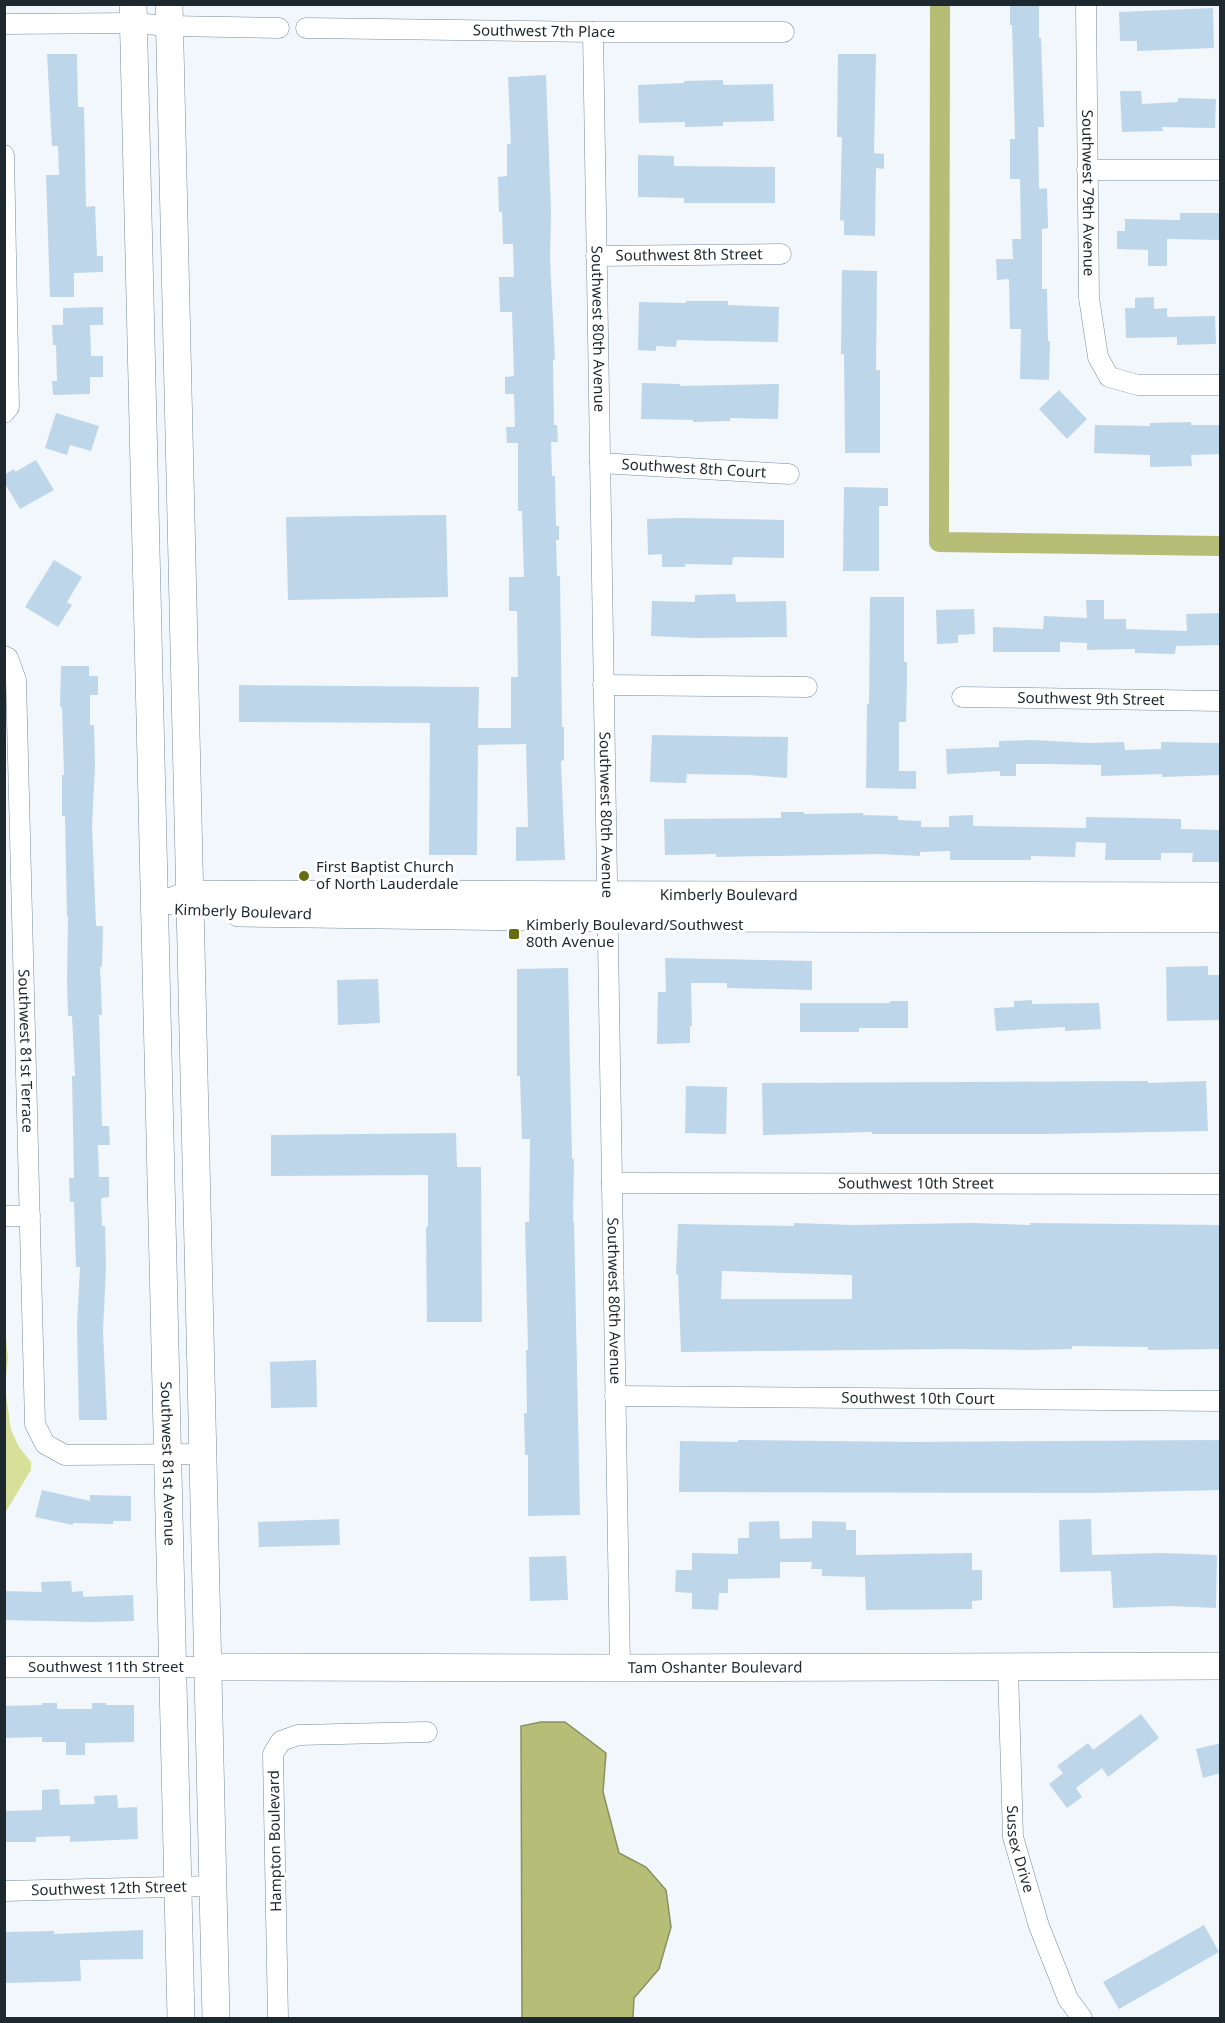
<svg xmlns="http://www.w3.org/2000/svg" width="1225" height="2023" viewBox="0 0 1225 2023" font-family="'Noto Sans',sans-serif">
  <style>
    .green { fill: #d7df98 }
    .water { fill: #b5bd77; stroke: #889061; stroke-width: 1.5 }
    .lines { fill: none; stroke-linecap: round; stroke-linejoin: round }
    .canal { stroke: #b5bd77; stroke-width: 20 }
    .building { fill: #bdd6ea; fill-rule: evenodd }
    .street-casing { stroke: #748b9e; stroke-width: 21 }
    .secondary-casing { stroke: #748b9e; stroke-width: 28 }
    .street { stroke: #fff; stroke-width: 20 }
    .secondary { stroke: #fff; stroke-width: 27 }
    .poi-dot { fill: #666c10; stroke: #fff; stroke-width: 2 }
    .labels { text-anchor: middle; stroke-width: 6; stroke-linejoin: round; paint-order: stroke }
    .street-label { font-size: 15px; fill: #1e282f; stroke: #fff }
    .poi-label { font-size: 15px; fill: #1e282f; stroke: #fff; text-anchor: start }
  </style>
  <rect width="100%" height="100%" fill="#f2f7fc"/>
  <path class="green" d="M5,1327l3,31 -3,29 6,43 8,17 12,15v8l-26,43z"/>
  <path class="water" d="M541,1722h24l41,31 -3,39 16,61 27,14 20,23 5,37 -12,42 -25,29 -1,20h-111l-1,-292z"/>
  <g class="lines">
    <path class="canal" d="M940,4l-1,538 281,4"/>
  </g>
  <path class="building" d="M1010,4h29v34h2l3,89h-6l1,62 8,-1 1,40 -6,1v60h5l1,52h2l-1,39 -29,-1 1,-50h-11l-1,-50 -12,1 -1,-21h17l-1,-20h9l-1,-60h-10v-40h5l-3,-114h-2z
    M1213,8l1,40 -77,3v-10h-17l-1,-29z
    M47,54h30l1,53h6l2,100 9,-1 2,50h6v16l-29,1v24h-24l-4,-122h13l-1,-29h-6z
    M838,54h38l-2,99 10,1v15l-8,-1 -1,68 -31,-1v-14l-4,-1 2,-83h-5z
    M546,75l5,136 -1,49 5,100h-2l1,65h3l1,17h-7l1,34h3l1,50h3v14h-3l1,36h3l2,151h2v33l-3,1 4,99 -49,1v-34h12l-2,-83 -48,1 -1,110h-48l1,-132 -191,-1v-37l240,2 -1,41h33v-51h7l-1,-66h-8v-34h15l-2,-66h-4v-68h-11l-1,-16h9l-1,-33h-9v-17l9,-1 -2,-64h-12l-1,-35h15l-1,-33h-10l-1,-32h-3l-1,-35 9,-1v-32h4l-3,-67z
    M723,80v5l50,-1 1,37 -51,1v4l-38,1v-5l-46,1 -1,-38 46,-2v-2z
    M1120,91h21l1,13 36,-2v-4l38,1 -1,29 -53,-1 1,4 -41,1z
    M638,155l36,1v10l101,1v36h-91v-5l-46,-1z
    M1180,213h41v27l-54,-1v27h-19v-16l-31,-1v-18h8v-12l55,1z
    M842,270l35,1 -1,99h4v83h-35l-1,-99h-3z
    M1154,297v12l13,-1v9l48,-1 1,28 -39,1v-8l-51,1 -1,-30h10v-10z
    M686,301h42v4l51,2 -1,35 -101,-2 -1,7 -20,-1v5l-18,-1 1,-48 47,1z
    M103,307v18h-13l1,31h12v21h-13v17l-37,1 -1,-14h5l-1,-36h-3l-1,-20h11v-17z
    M642,383l38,1v2l99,-2 -1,35 -48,-1v3l-37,1v-2l-52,-1z
    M1059,390l28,29 -20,20 -28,-30z
    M56,413l43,13 -8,25 -21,-6 -3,10 -22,-7z
    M1191,422v3h30v29l-30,1 1,11 -42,1v-12l-56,-2 1,-28 55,1v-3z
    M36,460l18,30 -34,19 -16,-27v-7l10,-6 1,3z
    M844,487l44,1v18h-9v65h-36z
    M446,515l2,82 -160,3 -2,-83z
    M682,518l102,2v38l-51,-1 -1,8 -47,-1v3h-23v-13l-14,1 -1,-36z
    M54,560l28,17 -15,25 5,3 -14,22 -33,-20z
    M735,594l1,8 50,-1 1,36 -91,1 -45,-2 1,-35 43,1v-7z
    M870,597h34v65h3v17l-1,43h-7v49h17v18l-50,-1 1,-84h2z
    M1086,600h18v19h22v10l61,2 -1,-17 35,-1v32l-45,1 -1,8 -40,-1v-4l-48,1v-7l-27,-1v10h-67v-25l50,2 1,-13 43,2z
    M974,609l1,25 -17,1v8l-21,1 -1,-34z
    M61,666h28v10h9v19h-8v30h4l1,41 -3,60 4,100h7l-1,41h-2l2,48h-3l3,111h7l1,19h-12l1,32h10v20l-8,1 1,28h3l1,40 -3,65 4,89h-28l-2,-94 3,-59h-4l-2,-65h-4l-1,-24h5l-2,-102h3l-3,-60h-4l-1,-35 1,-65h-1l-2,-100h-3v-41h2l-2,-68h-2z
    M652,735l136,2 -1,41 -38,-3 -62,-1 -1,9 -36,-1z
    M1032,740l57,3 35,-1 1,8 36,-1v-7l60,1v32l-59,2v-3l-61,2v-11l-54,-1h-31v12h-16v-5l-53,3 -1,-25 53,-2v-6z
    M781,812h23v2l59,-1v2l35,1v4l23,1v6h28v-11l24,-1v11l113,2v-11l95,2v10l40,1v32h-29l1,-9h-32v7h-56l1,-17 -30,-1 -1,15 -44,-1v4h-81v-9l-30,1v4l-41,-2 -163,3v-3l-51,1 -1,-36 117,-1z
    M665,958l147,3v29l-85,-2v-5h-36l1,43h-2v17l-33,1 1,-52h8z
    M1208,966v9h13v45l-54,1 -1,-54z
    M568,968l4,191h2l-1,63h1l6,293 -52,1v-61h-3l-1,-42h3l-1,-63h2l-3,-128h4l1,-83h-8l-2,-63h-3v-107z
    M378,979l2,44 -42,2 -1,-45z
    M1032,1000v4l67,-1 2,26 -36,2v-4l-69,4 -2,-23 20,-1v-6z
    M890,1001h18v27h-49v4h-59v-29h90z
    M1148,1081v2l58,-2 2,50 -163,3h-173v-2l-109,3 -1,-52z
    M686,1086l41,1 -1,47 -41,-1z
    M456,1133l1,34h24l1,155h-55l-1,-95h2v-52l-157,1v-41z
    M794,1223l60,2 118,-2 58,2v-2l191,2v124l-73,1v-3l-76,-1v3l-44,1 -74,-1 -273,3 -3,-78h-2l2,-50 116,2zM722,1271l130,4v24h-131z
    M316,1360l1,47 -46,1 -1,-46z
    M738,1440l174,2 309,-2v50l-130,3 -412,-1 1,-51 58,1z
    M42,1490l48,11v-6l41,1v25h-18v3l-40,-1v2l-38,-8z
    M339,1519l1,26 -81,2 -1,-25z
    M1091,1519l1,36 71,-2 54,2 -1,53 -44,-2 -59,2 -2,-37 -51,1 -1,-52z
    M779,1521l1,18 32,-1v-17l34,1v8h10v25l116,-2v17h10v30l-10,1v8l-106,1 -1,-33 -43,-1v-7h-11l1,-7h-32v16l-52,1v14h-9l-1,17 -26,-1v-16l-17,-1 1,-22h16v-17l46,1v-16h11v-16z
    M566,1556l2,44 -38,1 -1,-44z
    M71,1581l1,11 11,-1v6l50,-2 1,26 -41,1 -89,-2v-29l38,1 -1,-10z
    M42,1703h15v6h35v-6h14v2h28v37l-49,1v12h-19v-13h-24v-5l-38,1v-32l38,-1z
    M1141,1714l18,24 -51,39 -6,-9 -26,20 6,9 -15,11 -18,-24 14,-11 -6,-7 31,-23 5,7z
    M1221,1743v30l-18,5 -7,-29z
    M59,1789l1,16 35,-1 -1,-8 23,-1 1,13 19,-1 1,32 -68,3v-6l-34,1v5h-32v-31l38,-1v-20z
    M1204,1925l15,27 -100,57 -16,-27z
    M143,1930v29l-63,1 1,21 -77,2v-51l50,-1v3z"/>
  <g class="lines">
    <defs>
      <g id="street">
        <path id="s1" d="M1086,4l3,294 9,59 11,20 29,8h82"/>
        <path d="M4,24l130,-1 35,3 110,2"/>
        <path id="s2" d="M306,28l287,4h191"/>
        <path id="s3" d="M593,32l27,1636"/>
        <path d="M4,155l5,252 -5,6"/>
        <path d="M1087,170h133"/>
        <path id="s4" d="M596,256l185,-2"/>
        <path id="s5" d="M600,463l189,11"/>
        <path id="s6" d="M4,656l4,2 8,22 19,744 10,20 20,11 138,-1"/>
        <path d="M603,685l204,2"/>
        <path id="s7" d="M962,697l258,4"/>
        <path id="s8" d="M612,1183l608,1"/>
        <path d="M4,1216h26"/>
        <path id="s9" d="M615,1396l605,5"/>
        <path id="s10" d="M4,1667h204"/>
        <path id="s11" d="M1008,1668l5,169 26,89 29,73 14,19"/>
        <path id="s12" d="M4,1891l209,-5"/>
        <path d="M278,2018l-5,-264 8,-13 17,-6 129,-3"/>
      </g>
      <g id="secondary">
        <path id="s13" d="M133,4l48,2014"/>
        <path d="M169,4l47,2014"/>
        <path id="s14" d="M172,901l18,-7 1030,2"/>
        <path d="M239,913l367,5 614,1"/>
        <path id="s15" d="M208,1667l412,1 600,-2"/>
      </g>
    </defs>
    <use href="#street" class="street-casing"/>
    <use href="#secondary" class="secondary-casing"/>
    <use href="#street" class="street"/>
    <use href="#secondary" class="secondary"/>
  </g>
  <g class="poi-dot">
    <circle cx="304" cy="876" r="6"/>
    <rect x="508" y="928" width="12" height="12" rx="3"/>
  </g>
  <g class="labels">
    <g class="street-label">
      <text dy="5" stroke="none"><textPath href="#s2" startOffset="238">Southwest 7th Place</textPath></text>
      <text dy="5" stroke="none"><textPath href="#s1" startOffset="189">Southwest 79th Avenue</textPath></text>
      <text dy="5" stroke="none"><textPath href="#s4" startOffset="93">Southwest 8th Street</textPath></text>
      <text dy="5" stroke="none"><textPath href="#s3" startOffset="297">Southwest 80th Avenue</textPath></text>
      <text dy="5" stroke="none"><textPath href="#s5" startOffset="94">Southwest 8th Court</textPath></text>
      <text dy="5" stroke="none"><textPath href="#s7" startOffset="129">Southwest 9th Street</textPath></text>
      <text dy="5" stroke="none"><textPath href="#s3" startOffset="783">Southwest 80th Avenue</textPath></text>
      <text dy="5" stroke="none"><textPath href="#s14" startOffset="558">Kimberly Boulevard</textPath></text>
      <text transform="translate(243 912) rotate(2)" y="5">Kimberly Boulevard</text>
      <text dy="5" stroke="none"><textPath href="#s6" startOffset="399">Southwest 81st Terrace</textPath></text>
      <text dy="5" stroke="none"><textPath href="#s8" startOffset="304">Southwest 10th Street</textPath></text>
      <text dy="5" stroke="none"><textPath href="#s3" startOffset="1269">Southwest 80th Avenue</textPath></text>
      <text dy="5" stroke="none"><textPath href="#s9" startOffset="303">Southwest 10th Court</textPath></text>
      <text dy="5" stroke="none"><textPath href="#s13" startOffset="1460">Southwest 81st Avenue</textPath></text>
      <text dy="5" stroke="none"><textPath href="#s10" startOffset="102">Southwest 11th Street</textPath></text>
      <text dy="5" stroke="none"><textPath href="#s15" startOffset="507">Tam Oshanter Boulevard</textPath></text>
      <text transform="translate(275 1841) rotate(-91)" y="5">Hampton Boulevard</text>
      <text dy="5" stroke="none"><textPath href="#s11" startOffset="182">Sussex Drive</textPath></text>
      <text dy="5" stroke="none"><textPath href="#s12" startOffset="105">Southwest 12th Street</textPath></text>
    </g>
    <g class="poi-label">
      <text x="316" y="872">First Baptist Church<tspan x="316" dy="17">of North Lauderdale</tspan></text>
      <text x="526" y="930">Kimberly Boulevard/Southwest<tspan x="526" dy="17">80th Avenue</tspan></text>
    </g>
  </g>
  <rect width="1225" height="2023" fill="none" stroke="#1e282f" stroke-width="12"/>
</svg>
